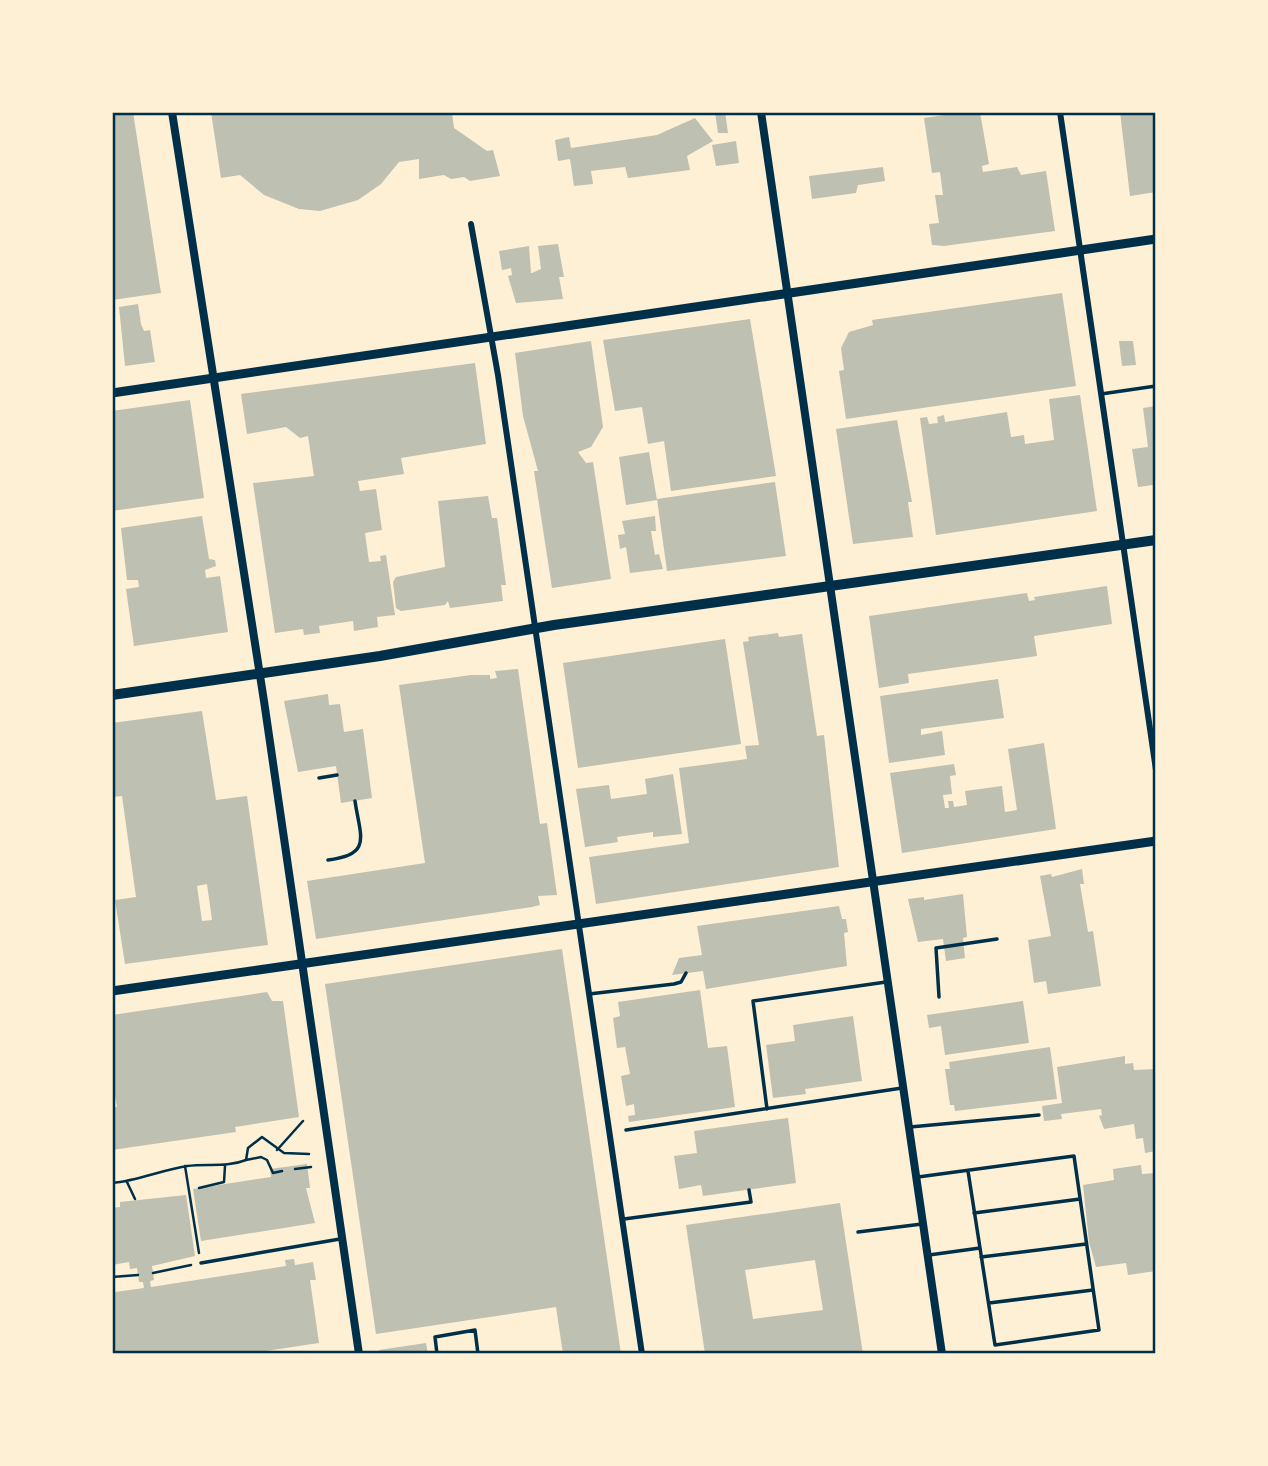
<svg xmlns="http://www.w3.org/2000/svg" width="1268" height="1466" viewBox="0 0 1268 1466" font-family="'DejaVu Sans',sans-serif">
  <style>
    .building { fill: #bec0b2; fill-rule: evenodd }
    .lines { fill: none; stroke-linecap: round; stroke-linejoin: round }
    .path { stroke: #003049; stroke-width: 2.5 }
    .service { stroke: #003049; stroke-width: 3.5 }
    .minor { stroke: #003049; stroke-width: 6 }
    .tertiary { stroke: #003049; stroke-width: 8 }
    .secondary { stroke: #003049; stroke-width: 9 }
    .primary { stroke: #003049; stroke-width: 10 }
    .neatline { fill: none; stroke: #003049; stroke-width: 2.5 }
  </style>
  <rect width="100%" height="100%" fill="#fdf0d5"/>
  <path class="building" d="M112,112h21l28,181 -49,7z
    M211,112l241,1 2,15 33,23 6,-1 7,26 -30,5 -6,-4 -13,2 -7,-4 -25,4v-20l-20,3 -18,22 -23,16 -38,11 -21,-2 -35,-14 -24,-20 -19,3z
    M715,112h10l3,21h-10z
    M965,112h15l9,52 -7,2 1,6 34,-5 4,8 25,-4 9,60 -111,15 -12,-1 -3,-21 10,-1 -4,-28h8l-3,-23 -8,1 -8,-55z
    M1120,112h36v80l-26,4z
    M695,118l18,23 -26,15 3,14 -62,8 -3,-11 -34,4 2,13 -19,2 -4,-27 -12,2 -3,-21 14,-3 2,11 86,-13z
    M736,141l3,22 -23,3 -4,-21z
    M883,167l2,14 -27,4 -2,8 -44,6 -3,-23z
    M558,244l6,33h-5l4,22 -47,4 -8,-27 4,-1 -1,-7 -9,2 -3,-19 30,-5 2,27h1l9,-4 -3,-23z
    M1062,293l14,93 -230,33 -7,-48 5,-1 -3,-22 8,-16 24,-7 -1,-5z
    M138,304l3,20 3,7 6,-1 5,32 -30,4 -6,-59z
    M750,319l26,157 -105,15 -7,-50 -16,3 -6,-37 -27,4 -12,-71z
    M591,341l12,86 -12,20 -13,5 8,11 7,-1 18,117 -59,9 -18,-117h4l-15,-55 -8,-63z
    M1119,341h14l3,24 -14,1z
    M475,363l11,81 -85,14 3,16 -46,7 2,10 16,-2 6,41 -17,3 4,29 12,-1 -1,-5 6,-1 9,60 -18,2 1,10 -24,4 -1,-10 -34,5 1,7 -16,2 -1,-6 -28,4 -22,-150 61,-7 -6,-40 -8,2 -14,-11 -39,7 -6,-40z
    M1080,395l17,116 -161,24 -16,-117 7,-1 2,7 9,-1 -1,-6 7,-2 1,7 62,-10 4,25 13,-2 1,9 29,-4 -5,-41z
    M190,400l14,98 -92,13v-100z
    M1156,406v87h-2l-1,-8 -15,2 -6,-38 16,-2 -5,-39z
    M897,420l15,82h-4l5,35 -60,7 -17,-115z
    M649,452l8,48 -31,5 -7,-48z
    M775,482l11,74 -119,15 -10,-72z
    M488,496l4,22h5l9,67h-5l2,16 -53,7 -2,-7 -3,4 -44,6 -5,-3 -3,-26 3,-5 49,-10 -7,-66z
    M202,516l7,43 6,1 1,6 -11,4 1,8 14,-2 8,56 -94,14 -8,-57 13,-2 -1,-7h-11l-6,-52z
    M655,516l1,15h-5l4,24 4,-1 4,15 -33,4 -4,-26 -6,2 -2,-14 7,-1 -3,-13z
    M1107,586l5,38 -78,12 3,20 -129,18 1,9 -30,5 -10,-72 158,-23 2,8 6,-1 -1,-3z
    M778,633l1,4 23,-3 15,102 7,-1 15,132 -243,37 -7,-47 100,-14 -10,-75 68,-9 -2,-13 14,-1 -16,-103 6,-1 -1,-4z
    M725,639l16,105 -163,24 -15,-105z
    M518,669l22,155 7,-1 10,72 -19,1 2,9 -8,2 -216,32 -9,-58 118,-18 -26,-178 72,-10h19v4l7,-1 -2,-7z
    M998,679l6,39 -83,11v6l21,-4 3,24 -56,8 -9,-67z
    M328,694l1,11 11,-1 4,28 19,-3 9,69 -31,5 -5,-37 -38,6 -14,-71z
    M202,711l14,89 31,-4 21,149 -143,19 -10,-64 21,-3 -14,-101 -10,1v-74zM207,884l5,36 -10,1 -5,-35z
    M1044,743l12,86 -154,24 -12,-80 64,-9 2,11 -6,1 2,18 -9,1 2,13h4l-1,-7h5l1,6 13,-2 -2,-14 37,-5 3,26 12,-2 -9,-61z
    M673,774l9,60 -29,3v-5l-36,5 1,5 -33,5 -9,-58 33,-4 2,14 36,-5 -2,-15z
    M1082,869l2,15h-4l8,48 5,-1 8,55 -53,8 -2,-13 -12,2 -6,-43 23,-4 -11,-60 11,-2 1,3z
    M963,894l4,43 -4,1 2,20 -19,3 -3,-22 -25,3 -10,-43 16,-2v3z
    M839,906l3,13h4l2,13 -4,1 3,33 -141,23 -3,-18 -31,4 7,-17 23,-3 -5,-29z
    M562,949l59,405h-58l-7,-47 -180,27 -51,-350z
    M700,990l8,58 19,-2 8,61 -106,15 -1,-6 7,-1 -1,-11 -8,2 -5,-30 9,-2 -5,-27 -8,1 -4,-30 7,-2 -2,-14z
    M267,992l5,9h11l16,116 -64,10 1,5 -124,18v-43h5l-5,-27v-65z
    M1023,1001l6,42 -84,12 -4,-29 -12,2 -2,-13z
    M853,1016l9,65 -57,8 1,5 -33,4 -7,-53 29,-4 -2,-16z
    M1050,1047l7,52 -102,12 -1,-6h-4l-5,-36h5l-1,-7z
    M1125,1056v8l8,-1 1,7 21,-1 1,82 -11,2 -2,-15 -7,1 -2,-15 -30,5 -5,-13 3,-1 -1,-6 -40,5 1,5 -18,2 -2,-15 20,-3 -5,-36z
    M788,1118l8,65 -93,13 -2,-11 -22,4 -5,-33 23,-3 -3,-22z
    M307,1164l3,24h-4l9,35 -114,18 -8,-52 78,-12 -1,-8z
    M1141,1165l1,9 14,-1v98l-28,4 -2,-12 -30,4 -7,-25 -6,-57 31,-5 -1,-11z
    M186,1195l9,61 -43,10 2,14 -4,1 1,6 135,-21 -1,-6 9,-1 1,6 18,-3 3,18h-6l9,63 -74,11h-133v-69l3,7 29,-4 -1,-6h-4l-2,-14 -7,1 -1,-7 -17,3v-57l8,-1v-5z
    M840,1203l23,151h-158l-19,-129zM815,1260l8,50 -70,9 -8,-49z
    M426,1343l2,11h-48l-1,-4z"/>
  <g class="lines">
    <path class="path" d="M277,1150l26,-29
      M246,1160l15,-3 6,3 6,13 9,-2
      M185,1166l14,87
      M295,1169l16,-2
      M127,1182l8,17
      M112,1183c26,-2 49,-13 75,-17 20,-3 39,2 59,-6l2,-12 14,-11 22,16 25,1
      M199,1188l25,-6 1,-16
      M153,1273l38,-8
      M112,1277l26,-2"/>
    <path class="service" d="M1101,394l55,-8
      M319,778l18,-3
      M328,860c45,-5 32,-24 27,-59
      M589,994l85,-10 7,-2 5,-9
      M939,997l-3,-49 61,-9
      M767,1109l-14,-108 133,-19
      M910,1127l129,-12
      M626,1130l276,-42
      M968,1171l12,77
      M918,1177l156,-21 25,174 -104,15 -15,-97 -51,7
      M974,1213l106,-14
      M624,1219l127,-17 -2,-12
      M858,1232l64,-8
      M981,1257l105,-13
      M201,1263l139,-24
      M989,1303l104,-13
      M437,1354l-2,-17 40,-7 3,24"/>
    <path class="minor" d="M1060,112l96,658
      M471,224l27,151 144,979"/>
    <path class="tertiary" d="M172,112l92,589 95,653
      M761,112l181,1242"/>
    <path class="secondary" d="M112,393l1044,-154
      M112,991l1044,-150"/>
    <path class="primary" d="M112,695l268,-39 174,-31 602,-85"/>
  </g>
  <rect width="1268" height="1466" fill="none" stroke="#fdf0d5" stroke-width="228"/>
  <rect x="114" y="114" width="1040" height="1238" class="neatline"/>
</svg>
